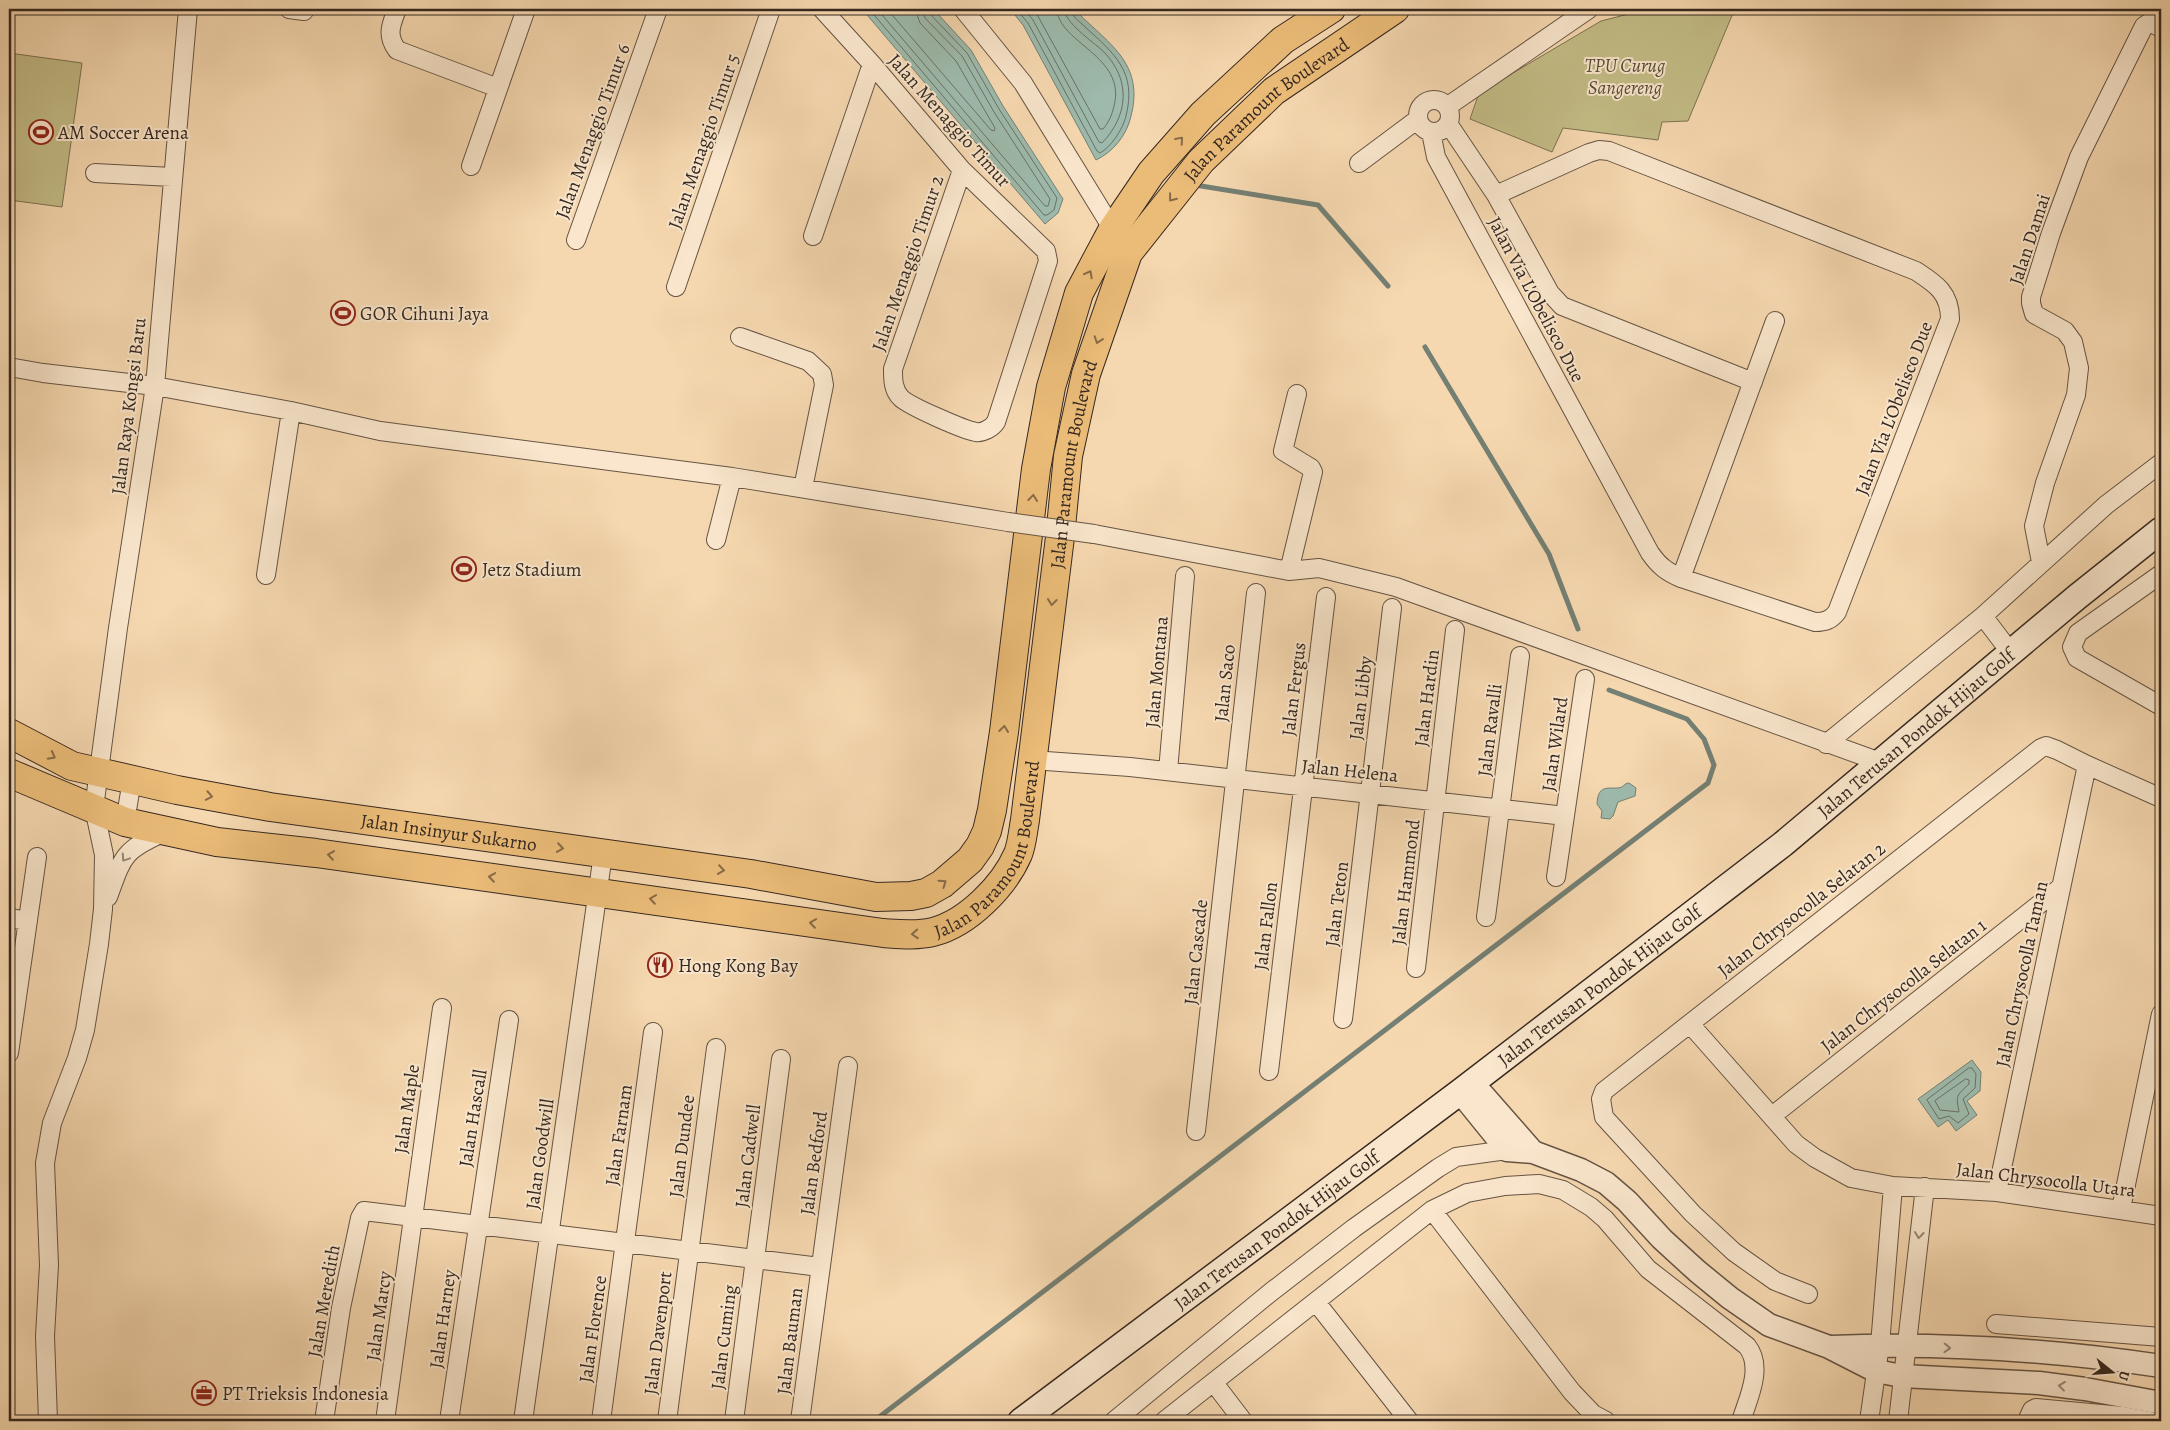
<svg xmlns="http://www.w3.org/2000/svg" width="2170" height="1430" viewBox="0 0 2170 1430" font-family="Alegreya,serif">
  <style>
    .green { fill: #c3bc86; stroke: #7c7253 }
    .water { fill: #9dbaac; stroke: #748074 }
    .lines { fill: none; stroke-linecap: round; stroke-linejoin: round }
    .shore { stroke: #6a7166; stroke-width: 1 }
    .stream { stroke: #748074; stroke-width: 5 }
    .minor-casing { stroke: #665444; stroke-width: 20 }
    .tertiary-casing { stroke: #665444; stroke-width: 25 }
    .secondary-casing { stroke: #362820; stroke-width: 28 }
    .primary-casing { stroke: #362820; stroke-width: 30 }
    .minor { stroke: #f9e6cc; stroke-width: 18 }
    .tertiary { stroke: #f9e6cc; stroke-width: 22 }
    .secondary { stroke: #f9e6cc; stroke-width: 25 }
    .primary { stroke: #ebbc78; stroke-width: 28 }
    .minor-bridge-casing { stroke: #665444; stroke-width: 20; stroke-linecap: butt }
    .minor-bridge { stroke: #f9e6cc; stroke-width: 18 }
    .oneway { stroke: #876b48 }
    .oneway2 { stroke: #988776 }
    .labels { text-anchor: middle; stroke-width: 4; stroke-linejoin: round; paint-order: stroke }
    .park-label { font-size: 19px; font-style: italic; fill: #594d3a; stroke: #f9e6cc }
    .street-label { font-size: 19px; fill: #362820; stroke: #f9e6cc }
    .poi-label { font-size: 19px; fill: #362820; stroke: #f9e6cc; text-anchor: start }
  </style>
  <rect width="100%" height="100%" fill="#f6d8b0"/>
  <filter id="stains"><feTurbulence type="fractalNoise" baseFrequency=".004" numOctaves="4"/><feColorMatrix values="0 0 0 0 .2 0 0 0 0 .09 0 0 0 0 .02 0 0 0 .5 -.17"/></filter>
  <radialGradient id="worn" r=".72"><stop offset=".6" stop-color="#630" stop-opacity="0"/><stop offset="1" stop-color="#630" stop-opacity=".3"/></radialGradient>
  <path class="green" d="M1648,9h58l27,4 -45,108 -26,1 -4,18 -95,-12 -11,24 -82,-33 9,-26 122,-72z
    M9,53l73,10 -20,144 -53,-7z"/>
  <path class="water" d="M862,9h70l4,3 35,38 32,56 60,93 -5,14 -13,11z
    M1010,9h64c33,34 71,53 57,107 -4,19 -18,36 -35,44l-73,-135z
    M1629,783l7,5 -1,8 -17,6 -5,14 -3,3 -9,-1 1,-7 -5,-7c1,-23 15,-13 25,-17 2,-2 4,-4 7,-4z
    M1972,1060l9,12 -1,19 -13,10 10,14 -21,16 -8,-11 -10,7 -20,-28z"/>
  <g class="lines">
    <path class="shore" d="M869,9l175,206h3l7,-5 3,-12 -58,-89 -32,-56 -37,-39 -1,-5
      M877,9l168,197h3l2,-7 -56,-87 -32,-56 -37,-38 -2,-9
      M887,9l104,121 3,1 1,-3 -39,-67 -36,-38 -5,-14
      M1016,9l12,14 69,128 3,2c11,-6 23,-24 26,-37 11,-44 -11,-62 -42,-90 -5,-5 -13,-10 -13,-17
      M1024,9l9,11 66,122 3,1c27,-28 29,-64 1,-92 -11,-10 -38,-28 -39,-42
      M1034,9l66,120h3c6,-7 9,-14 11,-23 13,-50 -56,-63 -57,-97
      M1969,1068h3l4,6 -1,14 -12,11 6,15 -11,9 -9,-7 -10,3 -12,-19z
      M1966,1079l3,1v4c-13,12 -13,11 -10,28l-19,-2 -5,-9z"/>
    <path class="stream" d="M1195,185l123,20 70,81
      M1425,347l124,207 29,75
      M874,1421l834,-638 6,-18 -10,-26 -17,-20 -78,-29"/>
    <defs>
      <path id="minor" d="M289,9l15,2
        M397,9c-6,16 -11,26 0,41l101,38
        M822,9l50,55 90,106 84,81 2,10 -52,161c-4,6 -13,11 -20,10 -12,-2 -67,-26 -75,-34 -8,-8 -8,-18 -8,-29l69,-199
        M963,9l60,74 94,153
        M1418 116a16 16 0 1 1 32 0a16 16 0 1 1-32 0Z
        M1448,106l141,-97
        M1449,125l47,70 54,98 12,13 191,76
        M1431,132l5,25 214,396c9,13 17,19 31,25l134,44c10,0 16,-2 22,-10l113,-293c0,-26 -14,-35 -34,-48l-307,-120 -10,-1 -10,3 -93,42
        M1359,163l59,-44
        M471,166l55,-157
        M95,173l77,4
        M813,236l59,-172
        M576,240l82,-231
        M676,287l95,-278
        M740,337l68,24 14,13 2,11 -21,103
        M9,367l34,6 112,13 136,25 89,20 352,46 276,45
        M1094,534l195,37 30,-3 77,19 484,175
        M716,540l16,-63
        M2041,562l-7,-36 11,-43 31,-88 3,-27 -6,-26 -8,-11 -31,-17 -3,-11v-6l20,-64 28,-76 65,-131 6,-4 11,6
        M1289,571l24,-99 -2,-4 -28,-17 14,-57
        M2161,574l-83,59 -6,14 5,11 84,48
        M266,575l25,-164
        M1681,578l94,-257
        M1983,616l28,37
        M1826,744l157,-128 123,-111 55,-42
        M1032,760l98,7 435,49
        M1168,771l17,-195
        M125,822l7,-42
        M1556,877l29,-198
        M108,897c15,-41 15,-47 57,-65
        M1486,917l34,-261
        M9,918l19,3
        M1416,968l39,-338
        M1343,1019l49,-411
        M1690,1024l106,120 19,14 36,20 42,8 104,6 164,24
        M9,1053l28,-196
        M1269,1071l57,-474
        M1772,1116l289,-229
        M1196,1131l60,-538
        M1997,1192l90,-427
        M2121,1209l40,-195
        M1432,1210l140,182 21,22 13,7
        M1808,1294l-33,-13 -41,-29 -41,-38 -89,-97 -3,-18 3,-8 437,-343 5,-2 11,4 30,15 74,33
        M1316,1302l93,119
        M1996,1324l165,13
        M1214,1383l29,38
        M48,1421l-3,-85 4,-71 -4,-102 7,-40 25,-65 8,-28 14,-86 4,-35 1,-54 -10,-47 24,-180 37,-242 33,-377
        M324,1421l17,-113 19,-90 4,-7 456,56
        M385,1421l57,-413
        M449,1421l60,-401
        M523,1421l80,-567
        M601,1421l52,-389
        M667,1421l49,-373
        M734,1421l47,-362
        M800,1421l48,-355
        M1114,1421l157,-129 83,-64 84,-60 18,-11 51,-7
        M1164,1421l268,-211 35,-17 38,-7 34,-2 24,6 28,17 14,12 43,50 99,77c17,21 1,53 -6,75
        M1869,1421l11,-76 13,-159
        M1898,1421l27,-234
        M2027,1421l5,-11 4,-2 87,8 27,5"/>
      <path id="tertiary" d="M1476,1087l57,65
        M1460,1092l47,58 26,2 48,18 25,13 21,18 35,38 35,32 33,27 39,27 60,22 47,24 26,5 137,7 46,6 76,14
        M1832,1347c108,-4 222,3 329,19"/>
      <g id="secondary">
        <path id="s1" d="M1021,1421l439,-329 323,-248 294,-247 84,-67"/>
      </g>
      <g id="primary">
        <path id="s2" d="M9,733l63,33 105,24 93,17 481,67 125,23 35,-1 15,-3 16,-9 28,-24 10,-14 7,-15 5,-21 12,-78 32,-263 15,-82 28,-94 34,-64 38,-56 52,-59 80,-74 48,-31"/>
        <path id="s3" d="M9,773l116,49 92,20 99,11 567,80c16,1 34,3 50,-1 35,-9 71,-46 85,-78 4,-10 5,-23 7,-34l35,-283 8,-81 18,-82 42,-121 73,-92 73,-70 121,-82"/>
      </g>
    </defs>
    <use href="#minor" class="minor-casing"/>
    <use href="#tertiary" class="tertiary-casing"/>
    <use href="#secondary" class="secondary-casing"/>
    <use href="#primary" class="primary-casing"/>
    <use href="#minor" class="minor"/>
    <use href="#tertiary" class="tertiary"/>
    <use href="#secondary" class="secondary"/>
    <use href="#primary" class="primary"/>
    <defs>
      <path id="minor-bridge" d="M1008,522l86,12"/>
    </defs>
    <use href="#minor-bridge" class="minor-bridge-casing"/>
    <use href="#minor-bridge" class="minor-bridge"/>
  </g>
  <defs><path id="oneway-chevron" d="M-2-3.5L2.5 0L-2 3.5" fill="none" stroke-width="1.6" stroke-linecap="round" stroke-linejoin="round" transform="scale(1.25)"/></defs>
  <g class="oneway">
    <use href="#oneway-chevron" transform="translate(1180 140) rotate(-49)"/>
    <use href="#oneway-chevron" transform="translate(1172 198) rotate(128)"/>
    <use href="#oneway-chevron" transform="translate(1089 274) rotate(-62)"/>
    <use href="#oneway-chevron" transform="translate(1098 340) rotate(109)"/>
    <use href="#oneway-chevron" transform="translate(1033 498) rotate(-83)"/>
    <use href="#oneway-chevron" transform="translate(1052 602) rotate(97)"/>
    <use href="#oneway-chevron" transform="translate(1004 729) rotate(-83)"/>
    <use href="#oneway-chevron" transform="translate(52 756) rotate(27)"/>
    <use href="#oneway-chevron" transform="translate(209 796) rotate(11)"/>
    <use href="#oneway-chevron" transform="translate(560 848) rotate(8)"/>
    <use href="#oneway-chevron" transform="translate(331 855) rotate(-172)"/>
    <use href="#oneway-chevron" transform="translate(721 870) rotate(8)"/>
    <use href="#oneway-chevron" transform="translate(492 877) rotate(-172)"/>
    <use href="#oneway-chevron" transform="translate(943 883) rotate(-35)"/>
    <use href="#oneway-chevron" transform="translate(653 899) rotate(-172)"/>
    <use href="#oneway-chevron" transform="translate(813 923) rotate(-172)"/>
    <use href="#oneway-chevron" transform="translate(915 934) rotate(176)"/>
  </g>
  <g class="oneway2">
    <use href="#oneway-chevron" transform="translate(125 858) rotate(124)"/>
    <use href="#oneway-chevron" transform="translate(1919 1235) rotate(96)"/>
    <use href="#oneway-chevron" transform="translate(1947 1348) rotate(2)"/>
    <use href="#oneway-chevron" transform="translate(2062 1386) rotate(-173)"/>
  </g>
  <defs>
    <symbol id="stadium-ring" viewBox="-11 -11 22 22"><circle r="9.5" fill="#f9e6cc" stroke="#8f2418" stroke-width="1.5"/><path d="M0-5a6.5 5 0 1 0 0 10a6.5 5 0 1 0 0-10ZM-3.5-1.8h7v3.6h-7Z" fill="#8f2418"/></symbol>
    <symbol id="restaurant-ring" viewBox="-11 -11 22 22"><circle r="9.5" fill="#f9e6cc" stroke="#8f2418" stroke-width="1.5"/><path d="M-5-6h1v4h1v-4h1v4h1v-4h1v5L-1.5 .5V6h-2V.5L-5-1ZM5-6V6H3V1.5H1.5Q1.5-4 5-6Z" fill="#8f2418"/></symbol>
    <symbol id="office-ring" viewBox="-11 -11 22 22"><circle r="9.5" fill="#f9e6cc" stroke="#8f2418" stroke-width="1.5"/><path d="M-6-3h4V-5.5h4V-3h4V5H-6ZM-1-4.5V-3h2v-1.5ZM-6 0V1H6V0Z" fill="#8f2418"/></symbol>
  </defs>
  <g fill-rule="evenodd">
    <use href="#stadium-ring" x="27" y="118" width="28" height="28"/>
    <use href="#stadium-ring" x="329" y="299" width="28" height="28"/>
    <use href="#stadium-ring" x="450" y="555" width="28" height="28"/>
    <use href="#restaurant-ring" x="646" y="951" width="28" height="28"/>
    <use href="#office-ring" x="190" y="1379" width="28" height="28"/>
  </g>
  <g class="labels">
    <g class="park-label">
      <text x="1625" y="72">TPU Curug<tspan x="1625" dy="22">Sangereng</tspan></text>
    </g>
    <g class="street-label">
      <text dy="7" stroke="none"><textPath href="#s3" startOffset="1875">Jalan Paramount Boulevard</textPath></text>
      <text transform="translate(950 120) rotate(48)" y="7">Jalan Menaggio Timur</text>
      <text transform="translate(592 131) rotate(-70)" y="7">Jalan Menaggio Timur 6</text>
      <text transform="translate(703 141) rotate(-71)" y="7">Jalan Menaggio Timur 5</text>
      <text transform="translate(2029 239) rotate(-72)" y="7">Jalan Damai</text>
      <text transform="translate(907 263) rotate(-71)" y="7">Jalan Menaggio Timur 2</text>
      <text transform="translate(1537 299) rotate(62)" y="7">Jalan Via L'Obelisco Due</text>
      <text transform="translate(128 406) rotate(-83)" y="7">Jalan Raya Kongsi Baru</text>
      <text transform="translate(1893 408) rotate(-69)" y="7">Jalan Via L'Obelisco Due</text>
      <text dy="7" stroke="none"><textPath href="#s3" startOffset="1455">Jalan Paramount Boulevard</textPath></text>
      <text transform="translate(1156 672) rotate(-85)" y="7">Jalan Montana</text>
      <text transform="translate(1224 683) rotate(-84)" y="7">Jalan Saco</text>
      <text transform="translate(1293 689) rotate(-83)" y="7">Jalan Fergus</text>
      <text transform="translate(1360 698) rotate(-83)" y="7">Jalan Libby</text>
      <text transform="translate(1426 698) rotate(-83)" y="7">Jalan Hardin</text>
      <text transform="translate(1489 730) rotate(-83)" y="7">Jalan Ravalli</text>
      <text dy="7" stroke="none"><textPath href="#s1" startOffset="1129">Jalan Terusan Pondok Hijau Golf</textPath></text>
      <text transform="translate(1554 744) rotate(-82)" y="7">Jalan Wilard</text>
      <text transform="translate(1350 770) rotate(6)" y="7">Jalan Helena</text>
      <text dy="7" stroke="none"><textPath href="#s2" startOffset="454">Jalan Insinyur Sukarno</textPath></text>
      <text dy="7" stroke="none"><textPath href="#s3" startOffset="1050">Jalan Paramount Boulevard</textPath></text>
      <text transform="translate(1405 882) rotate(-83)" y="7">Jalan Hammond</text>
      <text transform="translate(1336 904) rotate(-83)" y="7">Jalan Teton</text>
      <text transform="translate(1801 909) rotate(-38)" y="7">Jalan Chrysocolla Selatan 2</text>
      <text transform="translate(1265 926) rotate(-83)" y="7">Jalan Fallon</text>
      <text transform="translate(1195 952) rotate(-84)" y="7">Jalan Cascade</text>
      <text transform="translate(2021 974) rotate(-78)" y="7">Jalan Chrysocolla Taman</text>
      <text dy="7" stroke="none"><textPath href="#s1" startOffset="724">Jalan Terusan Pondok Hijau Golf</textPath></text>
      <text transform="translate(1903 985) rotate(-38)" y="7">Jalan Chrysocolla Selatan 1</text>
      <text transform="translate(406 1109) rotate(-82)" y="7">Jalan Maple</text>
      <text transform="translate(472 1118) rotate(-81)" y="7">Jalan Hascall</text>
      <text transform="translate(618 1135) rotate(-82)" y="7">Jalan Farnam</text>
      <text transform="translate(681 1146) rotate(-83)" y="7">Jalan Dundee</text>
      <text transform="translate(539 1154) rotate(-82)" y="7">Jalan Goodwill</text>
      <text transform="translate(747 1156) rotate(-83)" y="7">Jalan Cadwell</text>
      <text transform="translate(813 1163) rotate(-82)" y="7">Jalan Bedford</text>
      <text transform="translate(2046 1179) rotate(7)" y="7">Jalan Chrysocolla Utara</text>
      <text dy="7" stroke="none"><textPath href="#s1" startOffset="319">Jalan Terusan Pondok Hijau Golf</textPath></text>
      <text transform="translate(323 1301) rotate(-80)" y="7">Jalan Meredith</text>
      <text transform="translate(378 1316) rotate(-82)" y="7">Jalan Marcy</text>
      <text transform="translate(442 1319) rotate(-82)" y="7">Jalan Harney</text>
      <text transform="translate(592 1329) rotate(-82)" y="7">Jalan Florence</text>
      <text transform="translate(657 1333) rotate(-83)" y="7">Jalan Davenport</text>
      <text transform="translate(723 1337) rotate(-83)" y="7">Jalan Cuming</text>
      <text transform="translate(789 1341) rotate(-83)" y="7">Jalan Bauman</text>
    </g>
    <g class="poi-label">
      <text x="58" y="139">AM Soccer Arena</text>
      <text x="360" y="320">GOR Cihuni Jaya</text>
      <text x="482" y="576">Jetz Stadium</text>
      <text x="678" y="972">Hong Kong Bay</text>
      <text x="222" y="1400">PT Trieksis Indonesia</text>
    </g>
  </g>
  <rect width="2170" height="1430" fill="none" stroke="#f6d8b0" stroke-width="30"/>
  <rect x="10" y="10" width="2150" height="1410" fill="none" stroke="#362820" stroke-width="2.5"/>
  <rect x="15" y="15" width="2140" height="1400" fill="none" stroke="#362820"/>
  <g transform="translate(2112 1372) rotate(107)" stroke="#f9e6cc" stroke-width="4" paint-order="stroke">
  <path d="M0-4L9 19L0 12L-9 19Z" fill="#362820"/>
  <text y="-8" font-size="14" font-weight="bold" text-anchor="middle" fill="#362820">U</text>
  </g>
  <rect width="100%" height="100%" filter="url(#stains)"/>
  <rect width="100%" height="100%" fill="url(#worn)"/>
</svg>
